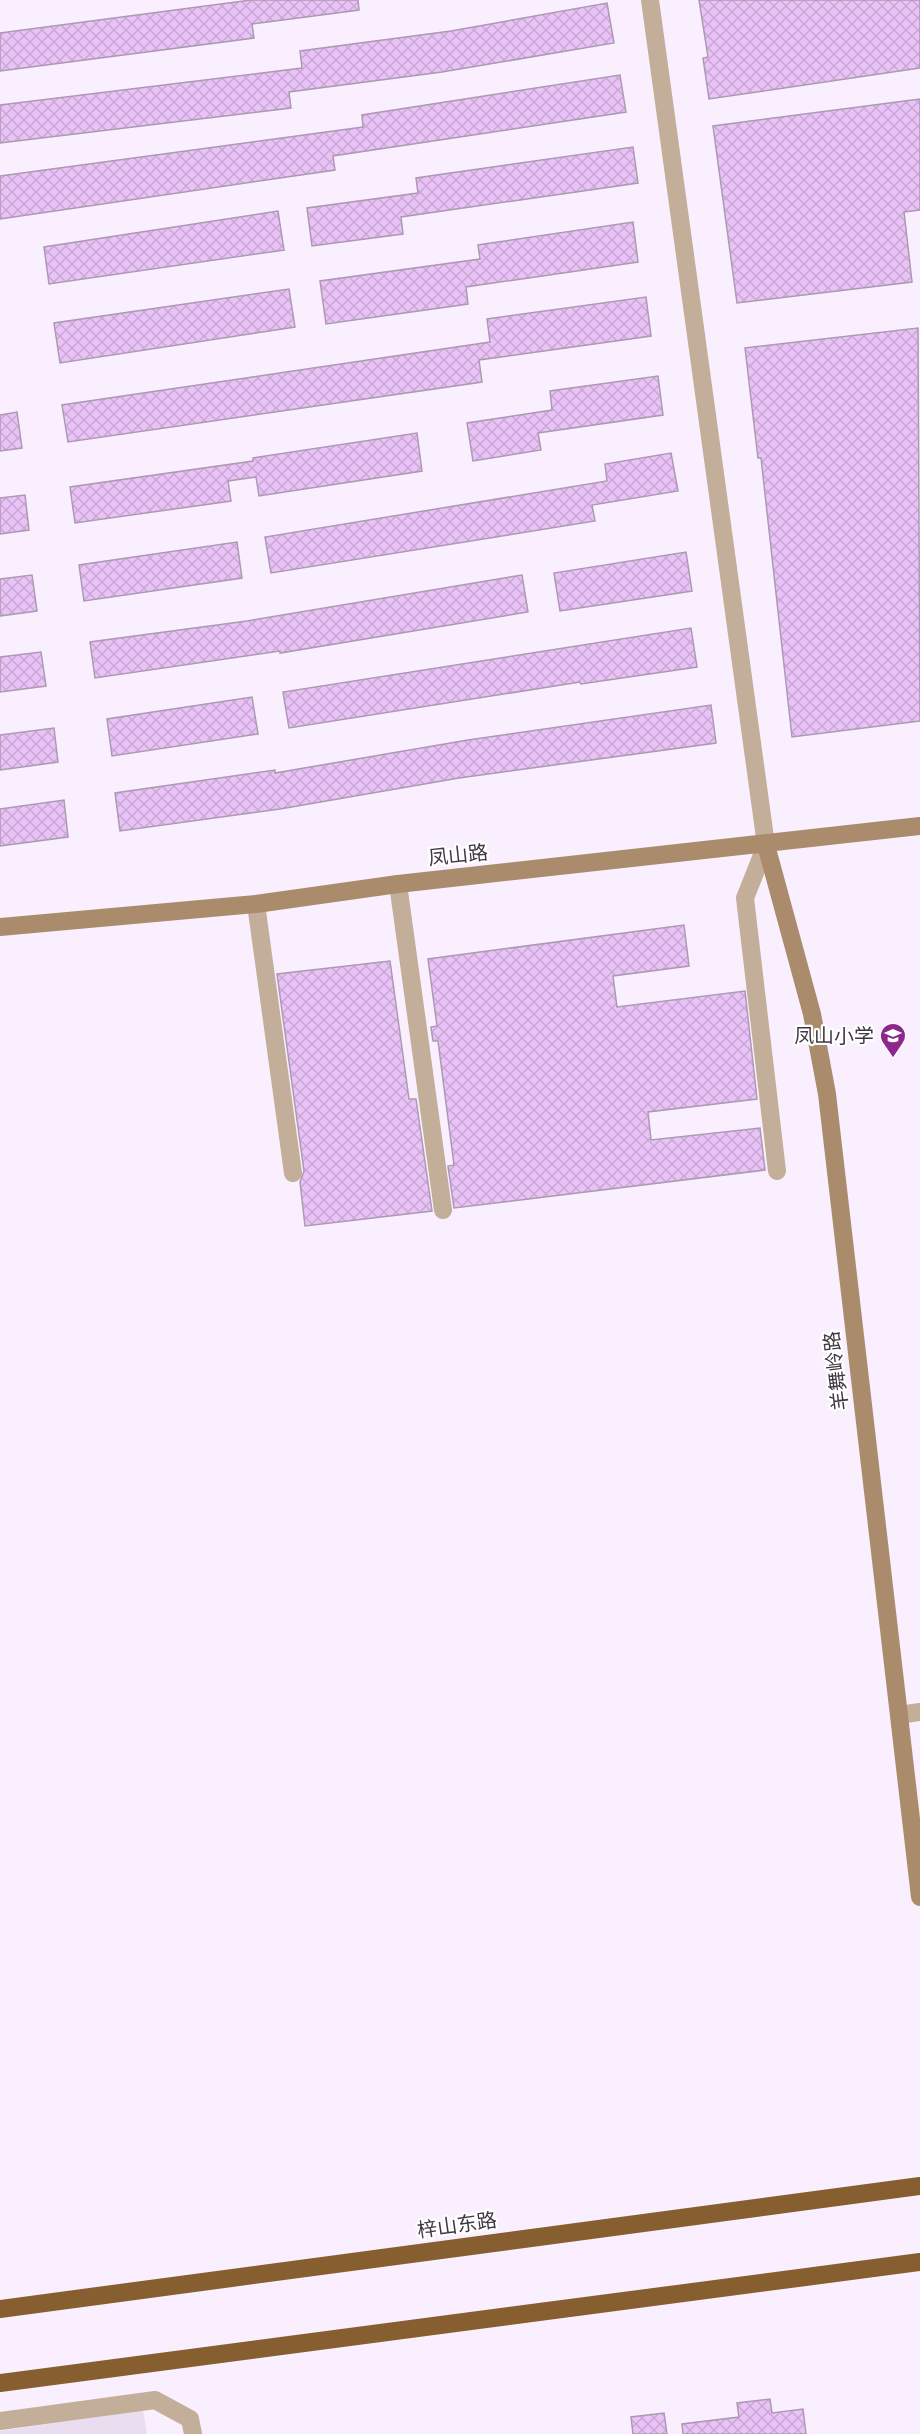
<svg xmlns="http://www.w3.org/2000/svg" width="920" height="2434" viewBox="0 0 920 2434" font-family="Overpass,'Noto Sans SC',sans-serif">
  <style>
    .commercial { fill: #ebddf0 }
    .building { fill: url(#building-cross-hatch); stroke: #ab9ab1; stroke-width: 1.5 }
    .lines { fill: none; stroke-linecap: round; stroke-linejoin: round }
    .street { stroke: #c3ae99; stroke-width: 18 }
    .secondary { stroke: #aa8c6d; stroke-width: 18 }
    .highway { stroke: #875e2f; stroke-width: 18 }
    .labels { text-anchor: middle; stroke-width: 4.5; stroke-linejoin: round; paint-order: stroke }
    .street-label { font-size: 20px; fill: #3f3842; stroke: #fff }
    .poi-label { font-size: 20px; fill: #3f3842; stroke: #fff; text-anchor: end }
  </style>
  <defs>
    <pattern id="building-cross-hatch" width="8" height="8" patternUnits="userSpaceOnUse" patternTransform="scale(1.5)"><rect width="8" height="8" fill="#e9c2f7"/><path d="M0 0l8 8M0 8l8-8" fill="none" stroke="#c9a7d5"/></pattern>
  </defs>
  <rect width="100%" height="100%" fill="#faeffe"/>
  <path class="commercial" d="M143,2410l4,24h-147v-3z"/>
  <path class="building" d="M251,0h107l1,10 -107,14 2,14 -254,33v-38z
    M699,0h221v68l-211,31 -6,-41 5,-1z
    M607,3l7,40 -172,29 -153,20 2,16 -291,35v-38l302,-37 -2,-17 151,-20z
    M620,75l6,37 -293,44 2,14 -335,49v-43l363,-49 -1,-12z
    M920,99v111l-16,2 8,70 -175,21 -24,-177z
    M633,147l5,36 -237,34 2,17 -91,12 -5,-38 111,-15 -2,-15z
    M278,211l6,39 -235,34 -5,-37z
    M633,222l5,40 -172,25 2,17 -142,20 -6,-43 160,-22 -2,-14z
    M289,289l6,38 -235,36 -6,-40z
    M646,297l5,39 -172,24 3,22 -414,60 -6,-37 428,-63 -3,-23z
    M918,328l2,393 -128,16 -31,-279h-3l-13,-110z
    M658,376l5,39 -125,18 3,17 -68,11 -6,-38 85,-13 -2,-19z
    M17,412l5,36 -22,3v-36z
    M417,433l5,38 -163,25 -3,-19 -28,4 3,20 -156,22 -5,-36 183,-26v-3z
    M671,453l7,38 -86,14 3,16 -324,52 -6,-36 342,-56 -2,-17z
    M25,495l4,35 -29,4v-36z
    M237,542l5,36 -158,23 -5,-36z
    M686,552l6,39 -132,20 -6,-38z
    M32,575l5,36 -37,5v-37z
    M522,575l6,37 -248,41v-2l-185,27 -5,-36 157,-21z
    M691,628l6,39 -116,17 -1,-2 -291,46 -6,-36z
    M41,652l5,34 -46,6v-35z
    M252,697l6,37 -146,22 -5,-37z
    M711,705l5,38 -257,35 -179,31 -160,22 -5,-38 160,-23v3l193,-33z
    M54,728l4,34 -58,8v-35z
    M64,800l4,37 -68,9v-37z
    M684,925l5,41 -76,10 4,31 128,-16 12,108 -109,13 3,28 109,-12 5,42 -311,38 -6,-42 6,-1 -16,-124h-5l-2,-14 6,-1 -9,-67z
    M390,961l19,138h7l16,112 -127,15 -5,-44 4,-11 -27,-197z
    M770,2399l2,14 31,-4 3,25h-123l-1,-10 57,-7 -2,-14z
    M664,2413l3,21h-34l-2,-17z"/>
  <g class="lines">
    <path class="street" d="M650,0l116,845 -21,53 32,273
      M398,884l45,326
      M256,904l37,269
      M899,1715l21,-3
      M0,2421l155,-21 35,19 3,15"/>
    <path class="secondary" d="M766,845l46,169 15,80 93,803
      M0,927l256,-23 142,-20 522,-58"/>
    <path class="highway" d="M0,2309l920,-123
      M0,2383l920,-121"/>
  </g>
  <defs>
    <symbol id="school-pin" viewBox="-11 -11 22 30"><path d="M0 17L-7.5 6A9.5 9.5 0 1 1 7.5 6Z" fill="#8d278d" stroke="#fff"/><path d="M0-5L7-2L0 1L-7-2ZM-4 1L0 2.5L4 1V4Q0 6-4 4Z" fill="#fff"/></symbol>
  </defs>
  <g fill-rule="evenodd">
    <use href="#school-pin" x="878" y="1021" width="30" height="40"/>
  </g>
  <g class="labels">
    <g class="street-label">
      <text transform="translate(458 855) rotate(-6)" y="7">凤山路</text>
      <text transform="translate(836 1371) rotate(-97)" y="7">羊舞岭路</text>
      <text transform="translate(457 2225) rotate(-8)" y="7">梓山东路</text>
    </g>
    <g class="poi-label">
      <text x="874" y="1043">凤山小学</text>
    </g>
  </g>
</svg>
